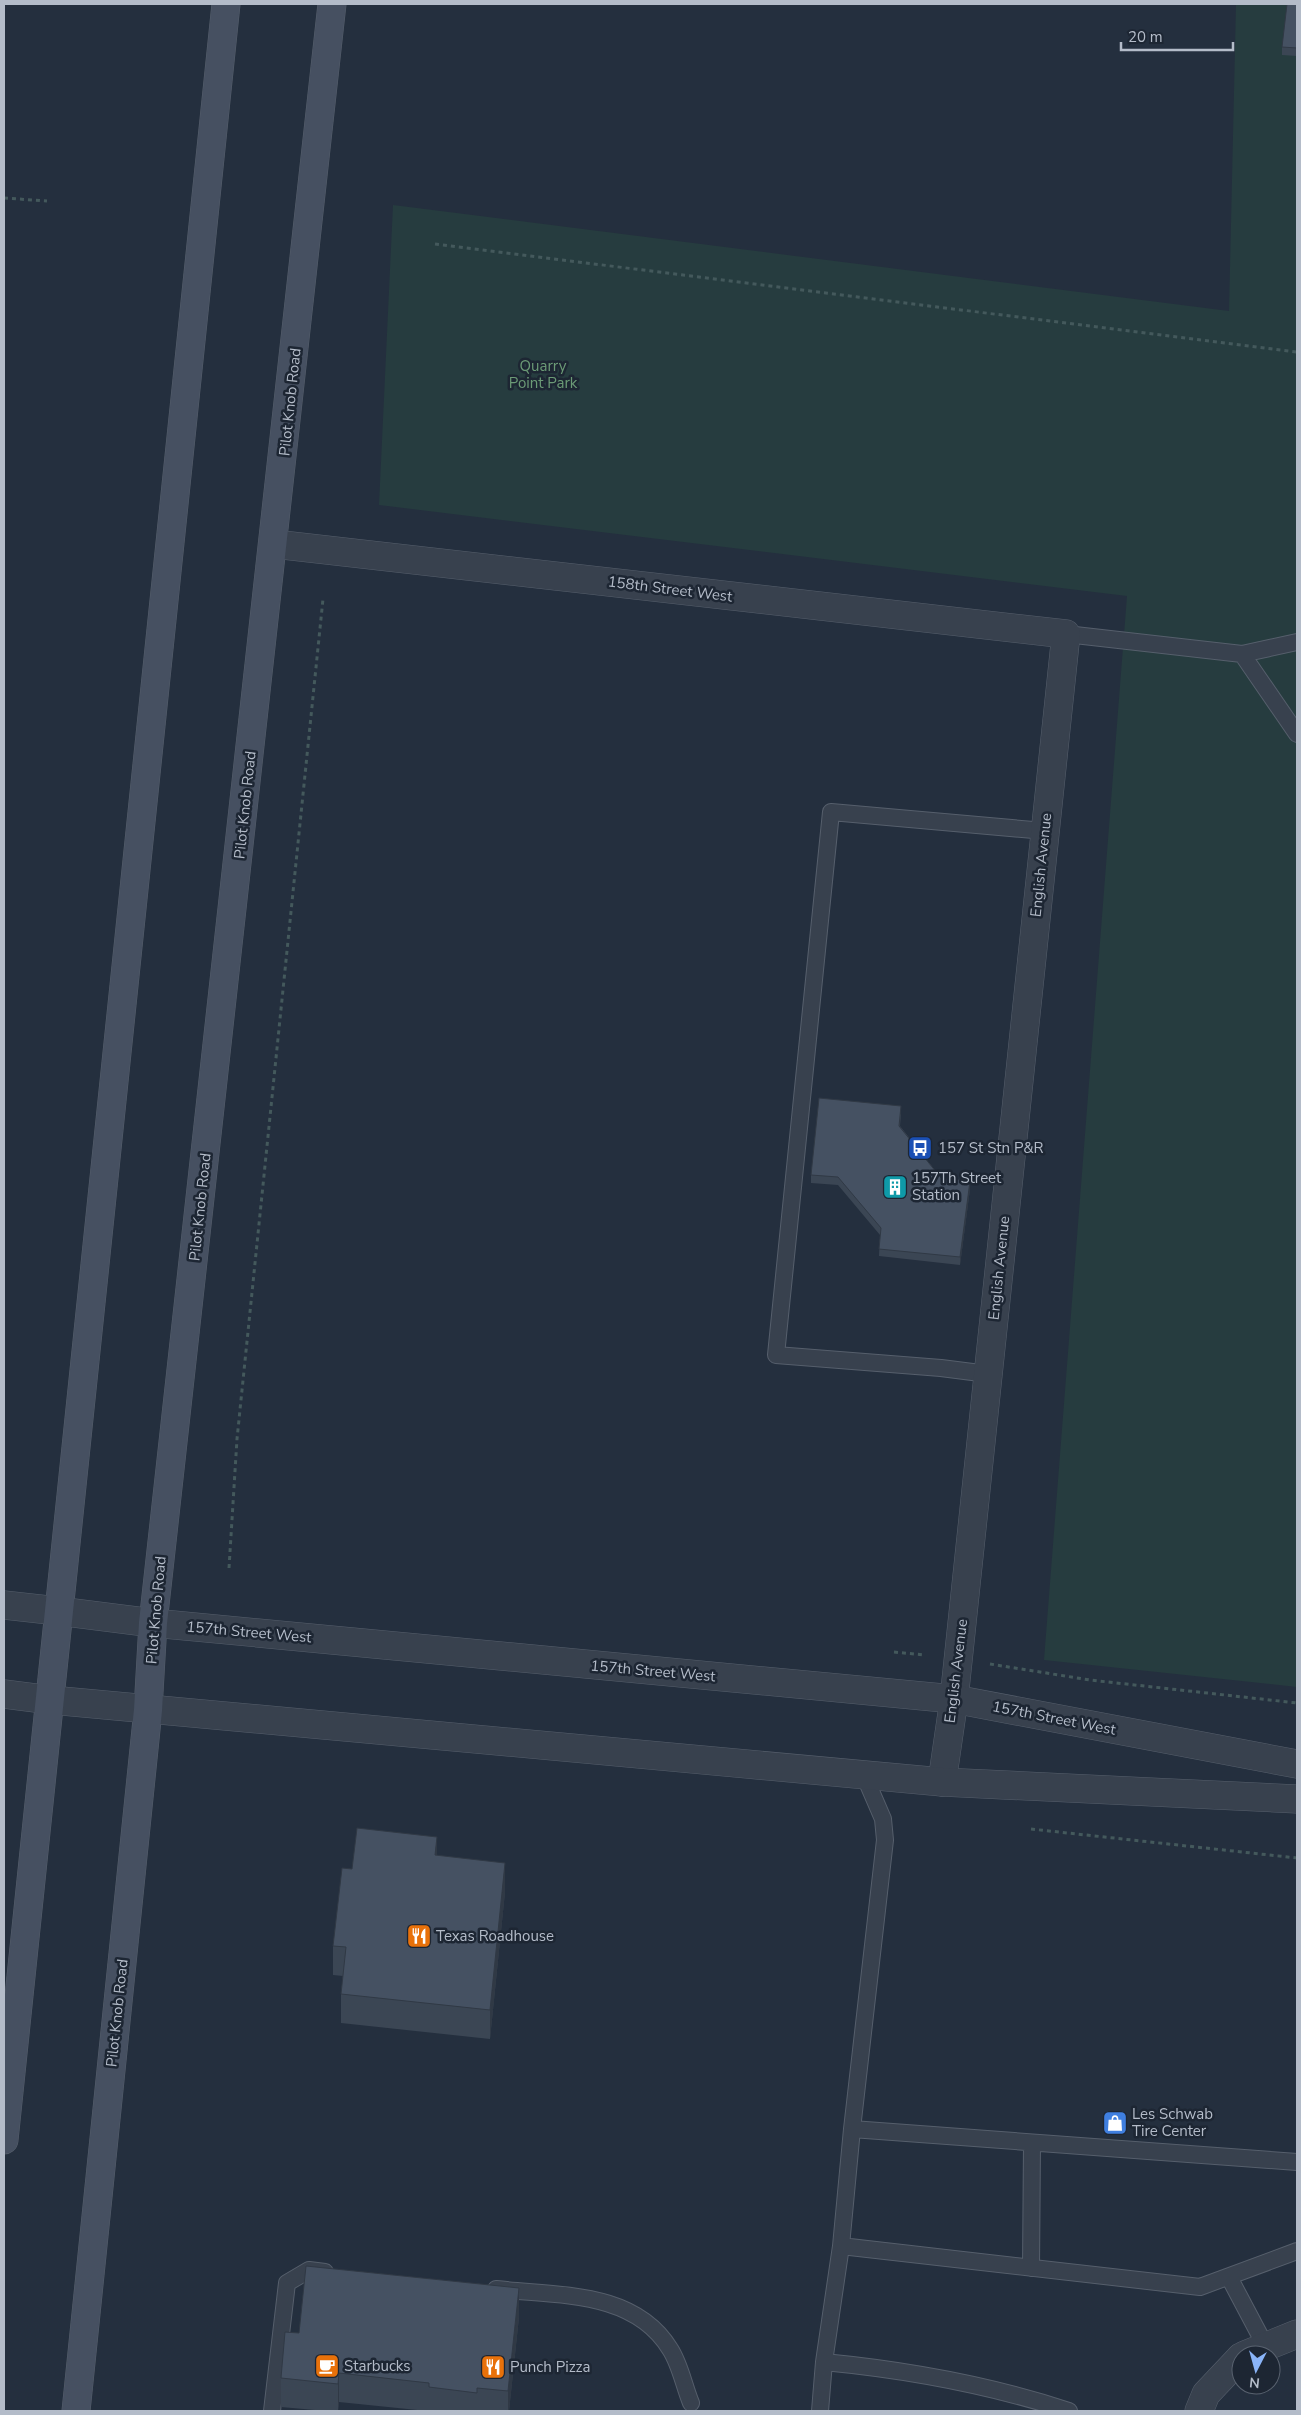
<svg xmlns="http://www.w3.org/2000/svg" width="1301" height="2415" viewBox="0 0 1301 2415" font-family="'Nunito Sans',sans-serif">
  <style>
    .green { fill: #263c3f }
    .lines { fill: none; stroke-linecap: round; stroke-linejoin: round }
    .service-casing { stroke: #565f6c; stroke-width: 18 }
    .minor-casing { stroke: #565f6c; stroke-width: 29 }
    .tertiary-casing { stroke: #565f6c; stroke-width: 29 }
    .secondary-casing { stroke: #565f6c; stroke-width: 29 }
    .path { stroke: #44595c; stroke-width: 3; stroke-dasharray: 4 4; stroke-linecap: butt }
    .service { stroke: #38414e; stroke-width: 16 }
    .minor { stroke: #38414e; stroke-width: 28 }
    .tertiary { stroke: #38414e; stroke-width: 28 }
    .secondary { stroke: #465061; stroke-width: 28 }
    .wall { fill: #3b4654 }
    .shaded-wall { fill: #303945 }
    .building { fill: #455162; stroke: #303945 }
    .labels { text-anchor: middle; stroke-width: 5; stroke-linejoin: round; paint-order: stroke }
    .park-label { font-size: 15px; fill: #6b9a76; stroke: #1d2633 }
    .street-label { font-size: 15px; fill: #b4bcc9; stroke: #1d2633 }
    .poi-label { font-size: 15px; fill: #b4bcc9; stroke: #1d2633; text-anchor: start }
  </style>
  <rect width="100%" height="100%" fill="#242f3e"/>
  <path class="green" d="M1236,4h61v1683l-253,-27 83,-1064 -748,-91 14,-300 836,106z"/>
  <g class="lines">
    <defs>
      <path id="service" d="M1066,634l176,20
        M1297,642l-55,12 55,80
        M988,1374l-47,-6 -165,-13 55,-543 214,19
        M852,2129l445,33
        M841,2246l359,41 97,-36
        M1031,2268l1,-125
        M1229,2277l37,70
        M496,2289c61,7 138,1 174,60 10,15 14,37 21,54
        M824,2362c83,8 166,23 245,49
        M272,2411l15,-128 22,-13 16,2
        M820,2411l4,-49 17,-116 11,-117 33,-289 -2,-21 -19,-44"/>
      <path id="minor" d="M274,544l792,90 -112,1065 -12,83
        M4,1605l54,6
        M4,1694l47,6
        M1245,2355l52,-21
        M1199,2411l7,-17 35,-37"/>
      <path id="tertiary" d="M58,1611l95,12 801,76 343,65
        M51,1700l891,82 355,17"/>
      <path id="secondary" d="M4,2140l222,-2136
        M76,2411l72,-701 5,-87 179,-1619"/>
    </defs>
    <use href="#service" class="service-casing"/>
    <use href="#minor" class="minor-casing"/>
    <use href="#tertiary" class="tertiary-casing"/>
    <use href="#secondary" class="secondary-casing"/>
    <path class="path" d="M4,198l43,3
      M435,244l862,108
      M229,1568l8,-129 86,-840
      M894,1652l31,3
      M990,1664l100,16 207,23
      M1031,1829l266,29"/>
    <use href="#service" class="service"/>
    <use href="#minor" class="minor"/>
    <use href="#tertiary" class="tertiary"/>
    <use href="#secondary" class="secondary"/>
  </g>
  <path class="wall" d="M1297,4v52l-15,-1v-8z
    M901,1114l-1,12 41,52 29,11 -10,76 -81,-9 1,-21 -42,-50 -27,-2v-8z
    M437,1855l68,37 -15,147 -149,-16v-29l2,-18 -10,-1v-29l19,-77z
    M519,2317l-10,94h-82l-88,-9 -1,9h-12l-45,-4v-29l18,-45z"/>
  <path class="shaded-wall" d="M970,1181v8l-10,76v-8z
    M437,1837v29l-2,-11z
    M505,1863v29l-15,147v-29z
    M519,2288v29l-10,94h-1v-20z
    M339,2373v29l-1,9v-27z"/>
  <path class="building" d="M1287,4h10v44l-15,-1z
    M819,1098l82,8 -2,20 42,52 29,3 -10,76 -81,-8 2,-21 -43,-51 -27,-2z
    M357,1828l80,9 -2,18 70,8 -15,147 -149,-16 5,-47 -13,-1 9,-78 10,1z
    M306,2266l213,22 -11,103 -31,-3v5l-48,-6v-4l-90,-10 -1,11 -57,-6 4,-46 14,1z"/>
  <defs>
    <symbol id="bus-square" viewBox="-11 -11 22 22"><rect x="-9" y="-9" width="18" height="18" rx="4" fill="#1a4fb4" stroke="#1d2633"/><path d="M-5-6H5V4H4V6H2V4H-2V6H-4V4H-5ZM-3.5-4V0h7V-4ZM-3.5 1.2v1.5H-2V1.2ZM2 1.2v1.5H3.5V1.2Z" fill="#fff"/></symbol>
    <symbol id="building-square" viewBox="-11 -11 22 22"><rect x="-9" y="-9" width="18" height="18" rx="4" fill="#0f9aa8" stroke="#1d2633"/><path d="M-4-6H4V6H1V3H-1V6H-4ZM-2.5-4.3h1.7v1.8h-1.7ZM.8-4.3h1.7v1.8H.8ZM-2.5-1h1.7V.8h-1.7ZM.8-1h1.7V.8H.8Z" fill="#fff"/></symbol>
    <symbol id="restaurant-square" viewBox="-11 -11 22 22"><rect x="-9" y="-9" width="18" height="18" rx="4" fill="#e8710a" stroke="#1d2633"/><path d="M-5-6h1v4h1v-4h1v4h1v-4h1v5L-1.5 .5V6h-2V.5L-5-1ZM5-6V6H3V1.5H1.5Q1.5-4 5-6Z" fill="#fff"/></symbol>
    <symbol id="shop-square" viewBox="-11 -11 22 22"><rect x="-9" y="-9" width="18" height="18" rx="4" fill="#3f7fe0" stroke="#1d2633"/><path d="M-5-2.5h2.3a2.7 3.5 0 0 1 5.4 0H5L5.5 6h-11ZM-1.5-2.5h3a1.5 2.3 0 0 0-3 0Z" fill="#fff"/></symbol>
    <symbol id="cafe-square" viewBox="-11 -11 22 22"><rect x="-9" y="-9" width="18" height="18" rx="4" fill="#e8710a" stroke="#1d2633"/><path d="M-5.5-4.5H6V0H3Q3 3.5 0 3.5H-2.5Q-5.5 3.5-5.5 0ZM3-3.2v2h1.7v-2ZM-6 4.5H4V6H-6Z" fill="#fff"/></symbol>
  </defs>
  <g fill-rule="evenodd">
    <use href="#bus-square" x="906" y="1134" width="28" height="28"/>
    <use href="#building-square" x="881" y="1173" width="28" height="28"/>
    <use href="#restaurant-square" x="405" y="1922" width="28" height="28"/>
    <use href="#shop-square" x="1101" y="2109" width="28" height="28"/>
    <use href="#cafe-square" x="313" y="2352" width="28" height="28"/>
    <use href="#restaurant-square" x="479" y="2353" width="28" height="28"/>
  </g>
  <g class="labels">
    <g class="park-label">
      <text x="543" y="371">Quarry<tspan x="543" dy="17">Point Park</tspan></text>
    </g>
    <g class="street-label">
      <text transform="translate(290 402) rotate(-84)" y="5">Pilot Knob Road</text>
      <text transform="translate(670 589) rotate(7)" y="5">158th Street West</text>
      <text transform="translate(245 805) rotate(-84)" y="5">Pilot Knob Road</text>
      <text transform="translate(1041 865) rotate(-84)" y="5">English Avenue</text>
      <text transform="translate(200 1207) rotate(-84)" y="5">Pilot Knob Road</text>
      <text transform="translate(999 1268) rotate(-84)" y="5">English Avenue</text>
      <text transform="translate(156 1610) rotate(-85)" y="5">Pilot Knob Road</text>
      <text transform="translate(249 1632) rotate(5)" y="5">157th Street West</text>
      <text transform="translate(653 1671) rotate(5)" y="5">157th Street West</text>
      <text transform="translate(956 1671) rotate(-83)" y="5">English Avenue</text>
      <text transform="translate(1054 1718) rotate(11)" y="5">157th Street West</text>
      <text transform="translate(117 2013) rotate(-84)" y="5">Pilot Knob Road</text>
    </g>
    <g class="poi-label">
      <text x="938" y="1153">157 St Stn P&amp;R</text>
      <text x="912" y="1183">157Th Street<tspan x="912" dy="17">Station</tspan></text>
      <text x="436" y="1941">Texas Roadhouse</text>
      <text x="1132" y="2119">Les Schwab<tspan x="1132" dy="17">Tire Center</tspan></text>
      <text x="344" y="2371">Starbucks</text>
      <text x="510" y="2372">Punch Pizza</text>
    </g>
  </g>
  <rect width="1301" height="2415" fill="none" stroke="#b4bcc9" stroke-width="10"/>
  <g transform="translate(1256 2370) rotate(186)"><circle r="24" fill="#1d2633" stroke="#59626f"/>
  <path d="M0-4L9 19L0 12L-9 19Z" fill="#8ab4f8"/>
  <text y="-8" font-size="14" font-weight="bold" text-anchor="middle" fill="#b4bcc9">N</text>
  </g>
  <path d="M1121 42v8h112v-8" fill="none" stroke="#b4bcc9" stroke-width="2.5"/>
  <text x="1128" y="42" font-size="15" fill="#b4bcc9" stroke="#1d2633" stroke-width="4" paint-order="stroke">20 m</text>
</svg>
